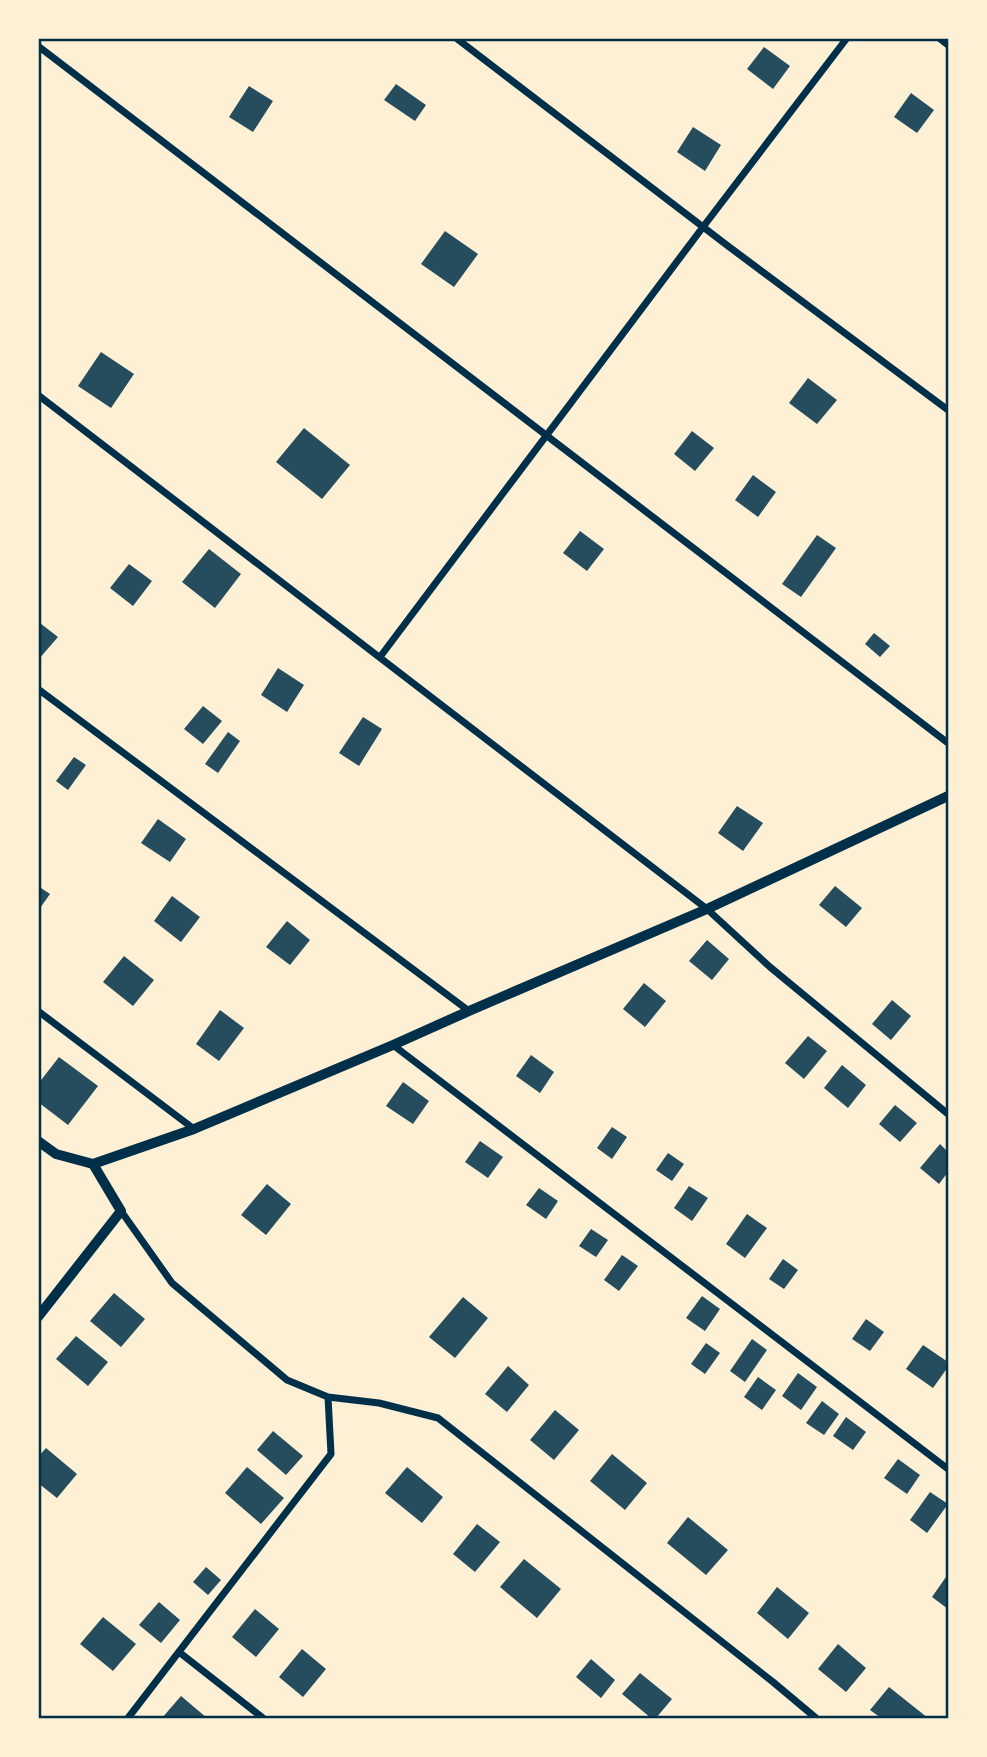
<svg xmlns="http://www.w3.org/2000/svg" width="987" height="1757" viewBox="0 0 987 1757" font-family="'Golos Text',sans-serif">
  <style>
    .building { fill: #264d5e }
    .lines { fill: none; stroke-linecap: round; stroke-linejoin: round }
    .minor { stroke: #003049; stroke-width: 7 }
    .tertiary { stroke: #003049; stroke-width: 10 }
    .neatline { fill: none; stroke: #003049; stroke-width: 2.5 }
  </style>
  <rect width="100%" height="100%" fill="#fdf0d5"/>
  <path class="building" d="M764,47l26,19 -17,23 -26,-20z
    M396,84l30,21 -11,16 -31,-21z
    M249,86l24,15 -20,31 -24,-15z
    M911,93l23,17 -17,23 -23,-16z
    M693,127l28,18 -16,26 -28,-19z
    M445,231l33,23 -24,33 -33,-23z
    M101,352l33,22 -23,34 -33,-22z
    M808,378l29,22 -20,24 -28,-21z
    M304,428l46,37 -28,34 -46,-37z
    M692,431l22,17 -19,23 -21,-17z
    M753,475l23,17 -18,25 -23,-17z
    M580,531l24,18 -17,22 -24,-18z
    M817,535l19,13 -35,49 -19,-13z
    M209,549l32,25 -26,34 -33,-26z
    M129,564l23,17 -19,25 -23,-18z
    M40,623l18,14 -20,23v-35z
    M874,633l16,13 -10,11 -15,-13z
    M278,668l26,17 -17,27 -26,-17z
    M203,706l19,15 -19,23 -19,-15z
    M363,717l19,12 -23,37 -20,-13z
    M228,732l12,9 -22,32 -13,-9z
    M74,757l12,8 -18,25 -12,-9z
    M737,806l26,17 -20,28 -25,-18z
    M158,819l28,20 -16,23 -29,-19z
    M38,886l12,8 -12,17z
    M835,886l27,22 -16,19 -27,-22z
    M172,896l28,21 -19,25 -27,-21z
    M287,921l23,19 -20,25 -24,-18z
    M707,940l22,19 -17,21 -23,-19z
    M124,956l30,24 -21,26 -30,-24z
    M644,983l22,18 -21,26 -22,-18z
    M892,1000l19,16 -20,24 -19,-16z
    M220,1010l24,18 -25,33 -23,-17z
    M808,1036l19,15 -23,28 -19,-16z
    M531,1055l23,17 -14,21 -24,-17z
    M59,1057l39,29 -30,39 -30,-23v-18z
    M842,1065l24,20 -18,23 -24,-20z
    M403,1082l26,19 -16,23 -27,-18z
    M895,1105l22,18 -17,19 -21,-18z
    M612,1127l15,10 -15,22 -15,-11z
    M480,1141l23,16 -15,21 -23,-16z
    M940,1144l8,8v20l-9,12 -19,-16z
    M668,1153l16,11 -12,17 -16,-11z
    M267,1184l24,20 -25,31 -25,-20z
    M689,1186l19,12 -16,23 -18,-13z
    M539,1188l19,13 -12,18 -20,-14z
    M747,1214l20,14 -22,30 -19,-14z
    M591,1229l17,11 -12,17 -17,-11z
    M622,1255l16,11 -19,25 -15,-11z
    M783,1259l15,11 -14,19 -15,-10z
    M114,1293l31,26 -24,28 -31,-26z
    M702,1296l18,13 -15,22 -19,-13z
    M463,1297l25,21 -33,40 -26,-21z
    M866,1319l18,13 -14,19 -18,-12z
    M76,1336l32,26 -20,24 -32,-27z
    M752,1339l15,11 -22,32 -15,-11z
    M706,1343l14,10 -15,21 -14,-10z
    M923,1345l25,17v5l-15,21 -27,-19z
    M508,1366l21,19 -22,27 -22,-18z
    M798,1373l19,14 -16,23 -19,-14z
    M758,1377l18,13 -14,20 -18,-13z
    M822,1401l17,13 -15,21 -18,-12z
    M555,1410l24,20 -25,30 -24,-20z
    M846,1417l20,15 -13,18 -20,-14z
    M273,1431l30,25 -17,19 -29,-25z
    M46,1448l31,26 -20,24 -19,-15v-26z
    M612,1454l35,29 -22,27 -35,-29z
    M898,1459l22,16 -13,19 -23,-16z
    M247,1467l37,31 -23,26 -36,-31z
    M407,1467l36,30 -21,26 -37,-30z
    M930,1492l18,12 -21,29 -17,-13z
    M688,1517l40,33 -22,25 -39,-32z
    M477,1524l23,18 -25,30 -22,-18z
    M524,1559l37,30 -24,29 -37,-31z
    M206,1567l15,13 -13,15 -15,-13z
    M948,1574v35l-16,-12z
    M777,1587l32,26 -21,26 -31,-26z
    M159,1602l21,18 -19,23 -22,-18z
    M255,1609l24,20 -23,28 -24,-20z
    M103,1617l33,27 -23,27 -33,-27z
    M838,1644l28,24 -20,24 -28,-23z
    M302,1649l24,20 -23,28 -24,-20z
    M591,1659l24,21 -14,18 -25,-21z
    M640,1673l32,26 -16,19h-5l-29,-24z
    M889,1687l39,31h-47l-11,-8z
    M181,1696l26,22h-45z"/>
  <g class="lines">
    <path class="minor" d="M456,38l272,208 220,164
      M939,38l9,7
      M38,46l910,697
      M38,395l669,514 63,58 178,147
      M380,657l323,-430 144,-189
      M38,689l431,322
      M38,1011l156,118
      M393,1045l555,424
      M121,1211l51,72 115,97 41,17 51,6 59,15 335,264 43,36
      M179,1652l84,66
      M128,1718l203,-264 -3,-57"/>
    <path class="tertiary" d="M38,1141l18,13 37,10 101,-35 199,-84 76,-34 238,-102 241,-113
      M38,1317l83,-106 -28,-47"/>
  </g>
  <rect width="987" height="1757" fill="none" stroke="#fdf0d5" stroke-width="80"/>
  <rect x="40" y="40" width="907" height="1677" class="neatline"/>
</svg>
